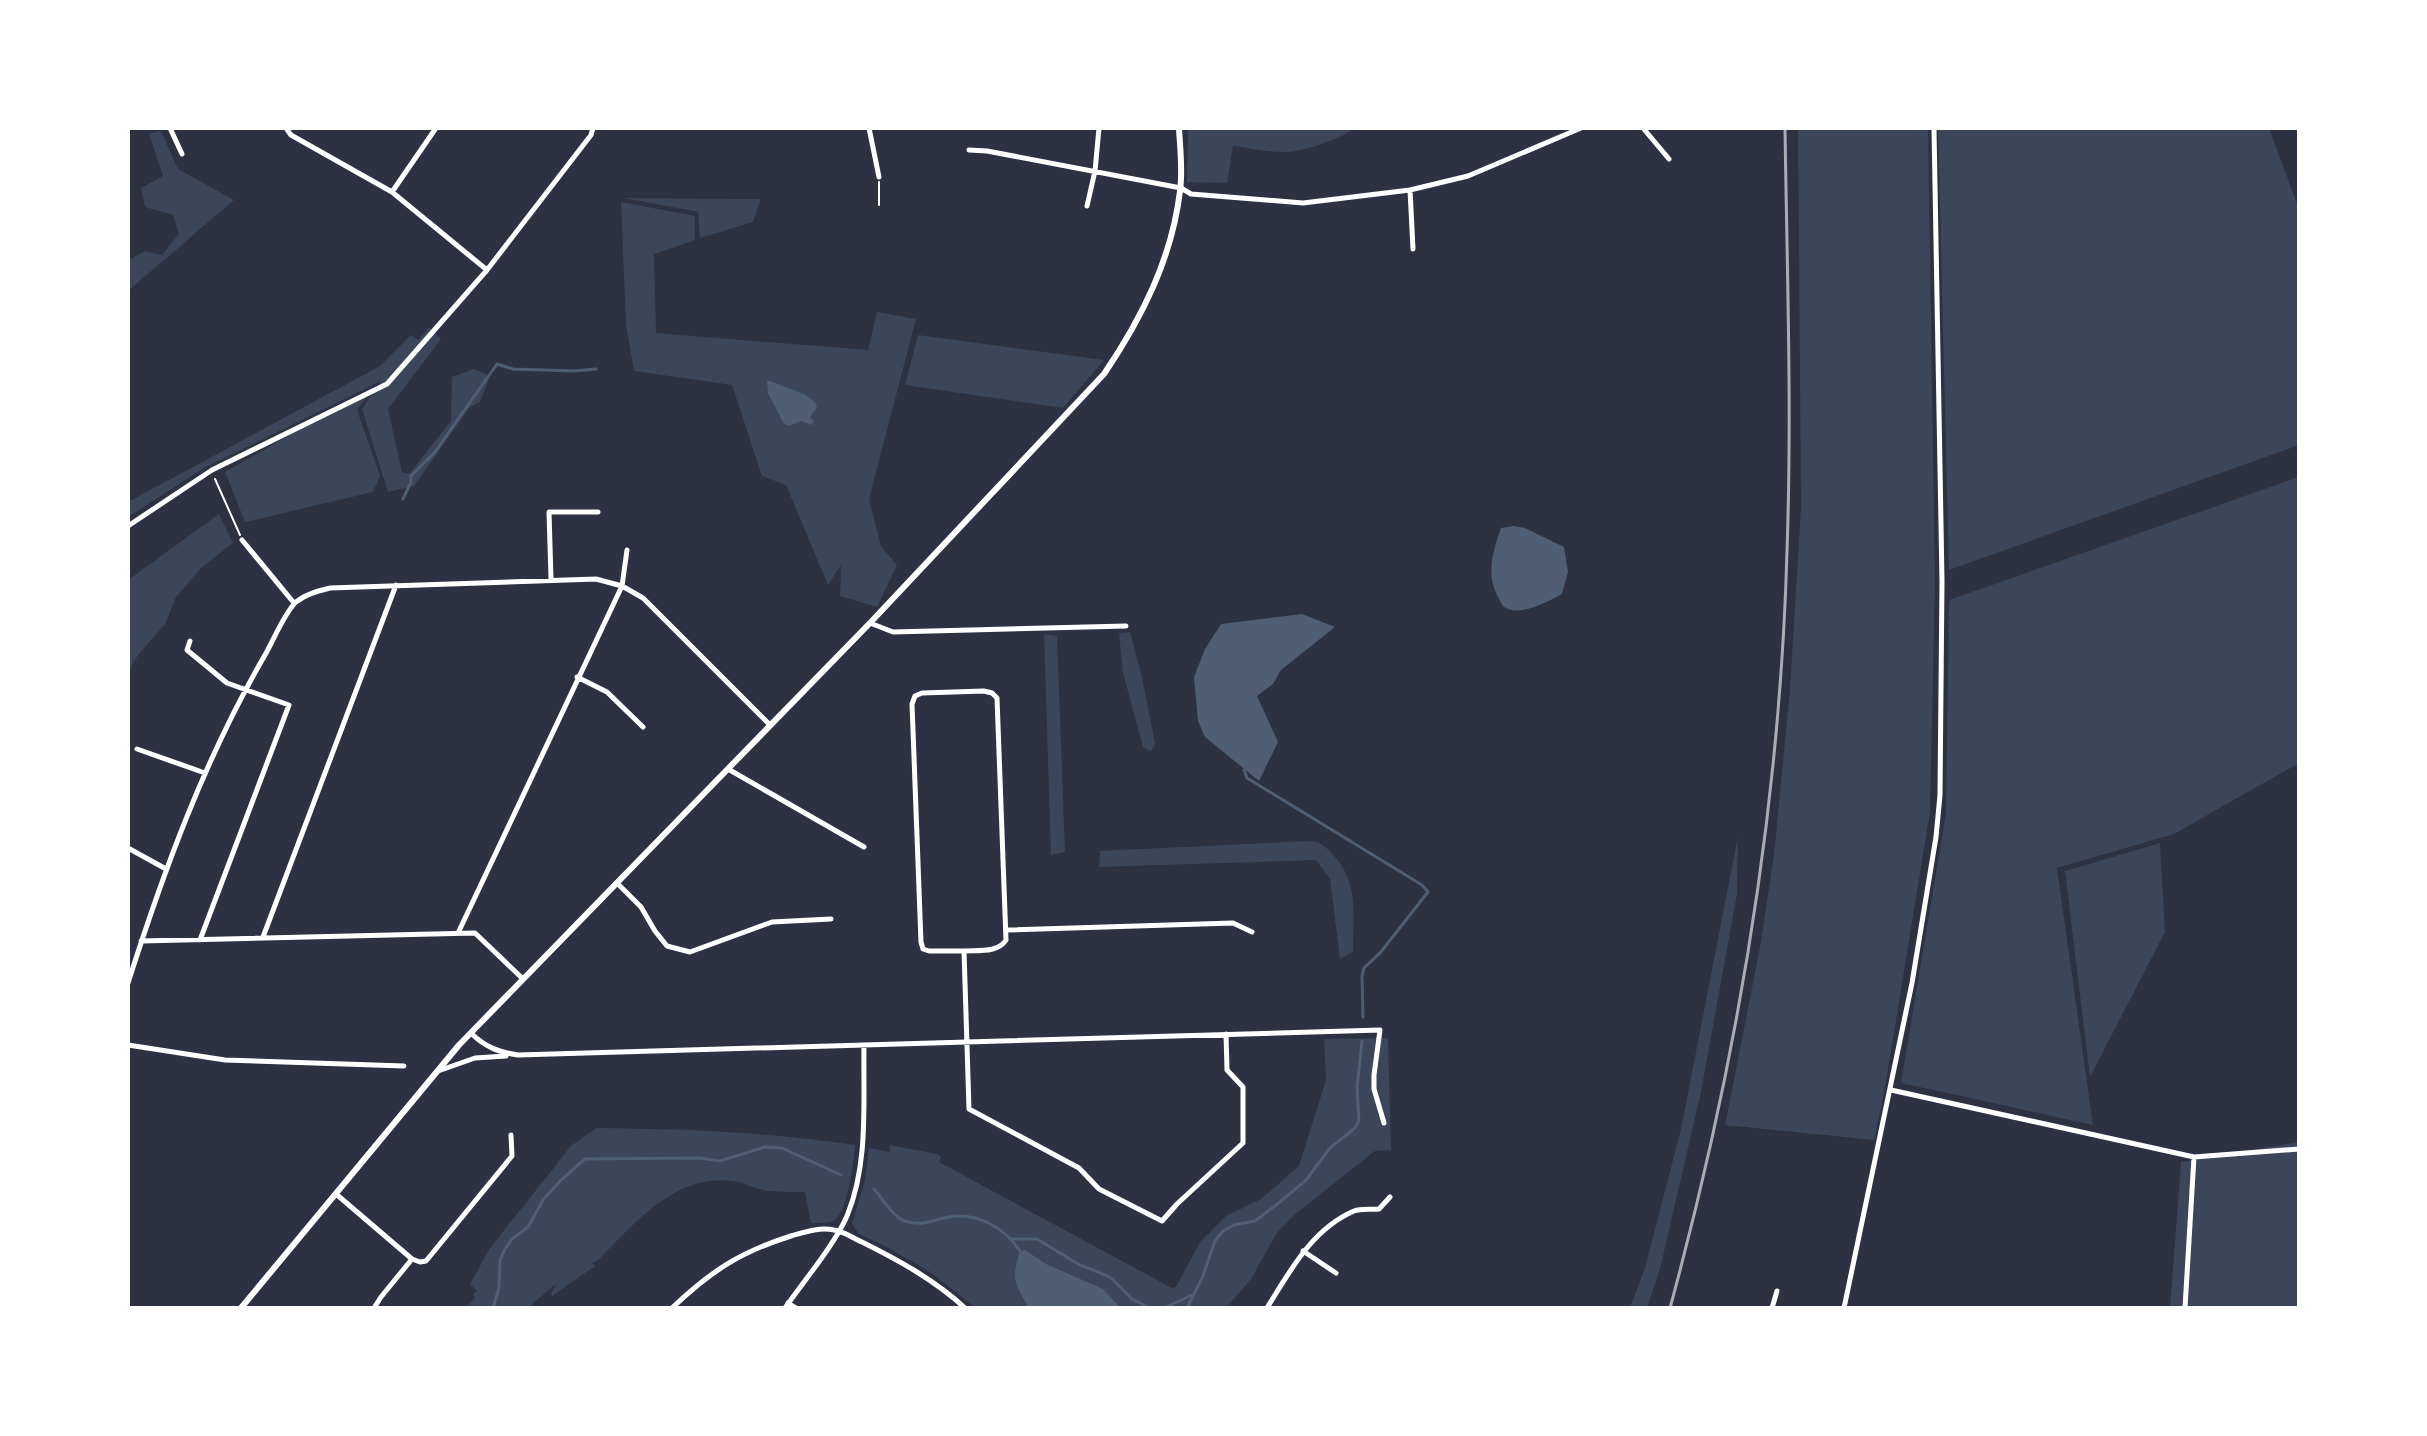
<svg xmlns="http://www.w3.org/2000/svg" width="2427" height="1436" viewBox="0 0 2427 1436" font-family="'Sofia Sans Condensed',sans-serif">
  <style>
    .green { fill: #3c4559 }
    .water { fill: #4f5d75 }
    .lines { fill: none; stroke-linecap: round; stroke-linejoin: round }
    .stream { stroke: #4f5d75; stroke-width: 3 }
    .path { stroke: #fff; stroke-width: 2 }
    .minor { stroke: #fff; stroke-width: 5 }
    .tertiary { stroke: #fff; stroke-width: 6 }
    .rail { stroke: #abadb3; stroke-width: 3 }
  </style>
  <rect width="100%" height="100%" fill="#2d3142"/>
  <path class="green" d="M1188,128h166c-12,11 -54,25 -71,24 -17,0 -34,-4 -50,-6l-6,37 -40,-1z
    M1798,128h130l7,455 -5,229 -45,276 -11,52 -149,-15 36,-183 13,-87 16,-166 11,-182z
    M1938,128h331l30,81v236l-350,125z
    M161,131l17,38 56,31 -106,91v-31l17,-9 17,4 17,-21 -6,-19 -28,-8 -4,-19 22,-12 -14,-42z
    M624,198l137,1 -8,23 -53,16 -2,-26z
    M621,202l74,14v24l-41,14 2,79 212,17 9,-38 39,7 -47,180 12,47 16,19 -20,42 -37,-11 1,-31 -13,20 -42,-100 -24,-9 -30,-91 -98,-14 -8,-46z
    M429,327l12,12 -53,70 14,63 7,2 42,-53 1,-44 22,-8 16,7 -10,26 -11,6 -55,78 -26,6 -26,-83 19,-28 -177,87 -76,49v-15l252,-136 31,-31 7,5z
    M918,335l186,25 -41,48 -158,-23z
    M374,387l-17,23 23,66 -7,16 -128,30 -20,-50z
    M2299,477v286l-125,71 -117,34 36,257 -192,-42 45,-270 3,-213z
    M219,514l14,29 -32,25 -25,29 -11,27 -27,31 -10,17v-92z
    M1130,632l12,45 13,66 -1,5 -4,3 -7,-4 -20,-74 -4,-40z
    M1044,634l13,2 8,216 -14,3z
    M1738,836l-1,58 -36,198 -41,177 -13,39h-17l15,-40 36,-139z
    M1310,841c13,1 18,8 26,17 23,27 17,60 17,94l-13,7 -10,-80 -14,-19 -217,7 1,-16z
    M2160,843l5,89 -75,145 -25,-206z
    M1388,1038l3,112 -16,1 -81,64 -17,18 -26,46 -25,29h-250l-46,-36 -45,-26 -26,-12 -7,-10 13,-44 4,-32 21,4v-7l47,9 4,3 -2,5 233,126 4,-1 24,-45 26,-26 35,-17 38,-33 27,-86 -2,-41z
    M596,1128c87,1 173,4 259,17 -1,17 -7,63 -19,74 -6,5 -17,4 -25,4l-6,-31c-12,0 -25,0 -37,-1 -13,-2 -24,-9 -36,-10 -56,-8 -97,42 -133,78l-7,4 3,3 -43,30 -1,-2 5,-10 -28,24h-62l9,-11 -2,-2 4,-4 -7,-7 20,-36 81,-102z
    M2299,1142v166h-129l11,-146z"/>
  <path class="water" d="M767,380l37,14 11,8 2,6 -7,9 4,5 -3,3 -10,-4 -12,5 -5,-2 -16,-31z
    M1514,526l11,2 39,19 4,25 -6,22c-13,7 -45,25 -59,12 -1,-1 -5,-9 -6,-11 -11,-22 -4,-44 4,-67z
    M1302,614l33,13 -54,43 -8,14 -16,12 21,46 -19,39 -54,-44 -7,-16 -4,-44 11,-28 16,-25z
    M1025,1250l21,14 57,25 18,19h-92c-15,-26 -18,-28 -9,-57z"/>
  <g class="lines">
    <path class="stream" d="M403,499l8,-17v-6l24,-24 62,-88 16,5 61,2 22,-2
      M1244,770l3,8 175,107 6,7 -48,61 -16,15 -2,8 1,41
      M874,1189c9,10 18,27 31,32 16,6 28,-1 44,-4 28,-5 56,11 71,34
      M1011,1239h26l41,25 32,13 22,22 18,9
      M493,1308l6,-20 1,-28 5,-11 7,-10 16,-12 15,-27 18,-20 24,-21 115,-1 20,3 45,-14 17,1 59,27
      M1164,1308l28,-13
      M1187,1308l16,-32 12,-35 8,-10 11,-6 21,-4 25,-19 26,-22 24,-32 24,-19 5,-8 -2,-33 5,-47"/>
    <path class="path" d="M879,182v23
      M215,479l25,56"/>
    <path class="minor" d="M170,128l12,26
      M286,128l5,7 101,57 95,78
      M869,128l10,49
      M1643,128l26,31
      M969,150l18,1 194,37 10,6 112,9 107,-13 58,-14 113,-48
      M1410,190l3,59
      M392,192l44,-64
      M1087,206l8,-35 4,-43
      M128,526l84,-56 175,-86 100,-114 104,-135 2,-7
      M242,540l52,63
      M551,579l-2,-67h49
      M870,623l23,9 233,-6
      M190,641l-3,9 40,33 62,22 -89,235
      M577,677l30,15 36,35
      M137,749l68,24
      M728,769l136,78
      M128,848l38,21
      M617,883l24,24 14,24 12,15 23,6 82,-30 59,-3
      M1006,930l227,-7 19,9
      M459,931l163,-345 5,-36
      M263,937l133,-352
      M141,941l334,-8 48,46
      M964,951c14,-1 34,2 42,-11l-9,-242 -5,-5 -8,-2 -62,2 -7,3 -3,8 9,238 2,7 6,2h35l5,158 110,59 20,21 63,32 15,-17 66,-61v-56l-16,-17 -1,-36
      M128,983c36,-113 77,-225 137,-328 8,-14 20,-43 31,-53 10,-8 22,-11 34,-14l266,-9 26,7 21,12 127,127
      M471,1033c14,14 27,19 47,22l862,-25 -6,45v14l10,34
      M128,1045l97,15 179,6
      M438,1071l37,-13 31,-2
      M1891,1090l303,67 105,-8
      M336,1194l76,65 -31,38 -7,11
      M1303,1251l33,22
      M412,1259l8,3 6,-1 86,-105 -1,-21
      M788,1303l8,5
      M672,1308c39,-37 68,-56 119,-72 14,-4 28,-9 43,-6 9,1 19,8 28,12 36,18 73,38 103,66
      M785,1308c18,-26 50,-64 62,-92 22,-53 16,-115 17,-171
      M1267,1308c23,-37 45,-79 87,-97 8,-3 17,-1 25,-2l11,-12
      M1772,1308l5,-17
      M1844,1308l68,-325 24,-146 4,-42 2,-214 -8,-453
      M2185,1308l9,-151"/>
    <path class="tertiary" d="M241,1308l218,-263 411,-422 234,-249c38,-56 68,-116 76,-183 3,-21 0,-43 -1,-63"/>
    <path class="rail" d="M1670,1308c67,-246 110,-502 117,-757 5,-141 0,-282 -2,-423"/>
  </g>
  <rect width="2427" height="1436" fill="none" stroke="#ffffff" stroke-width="260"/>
</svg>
